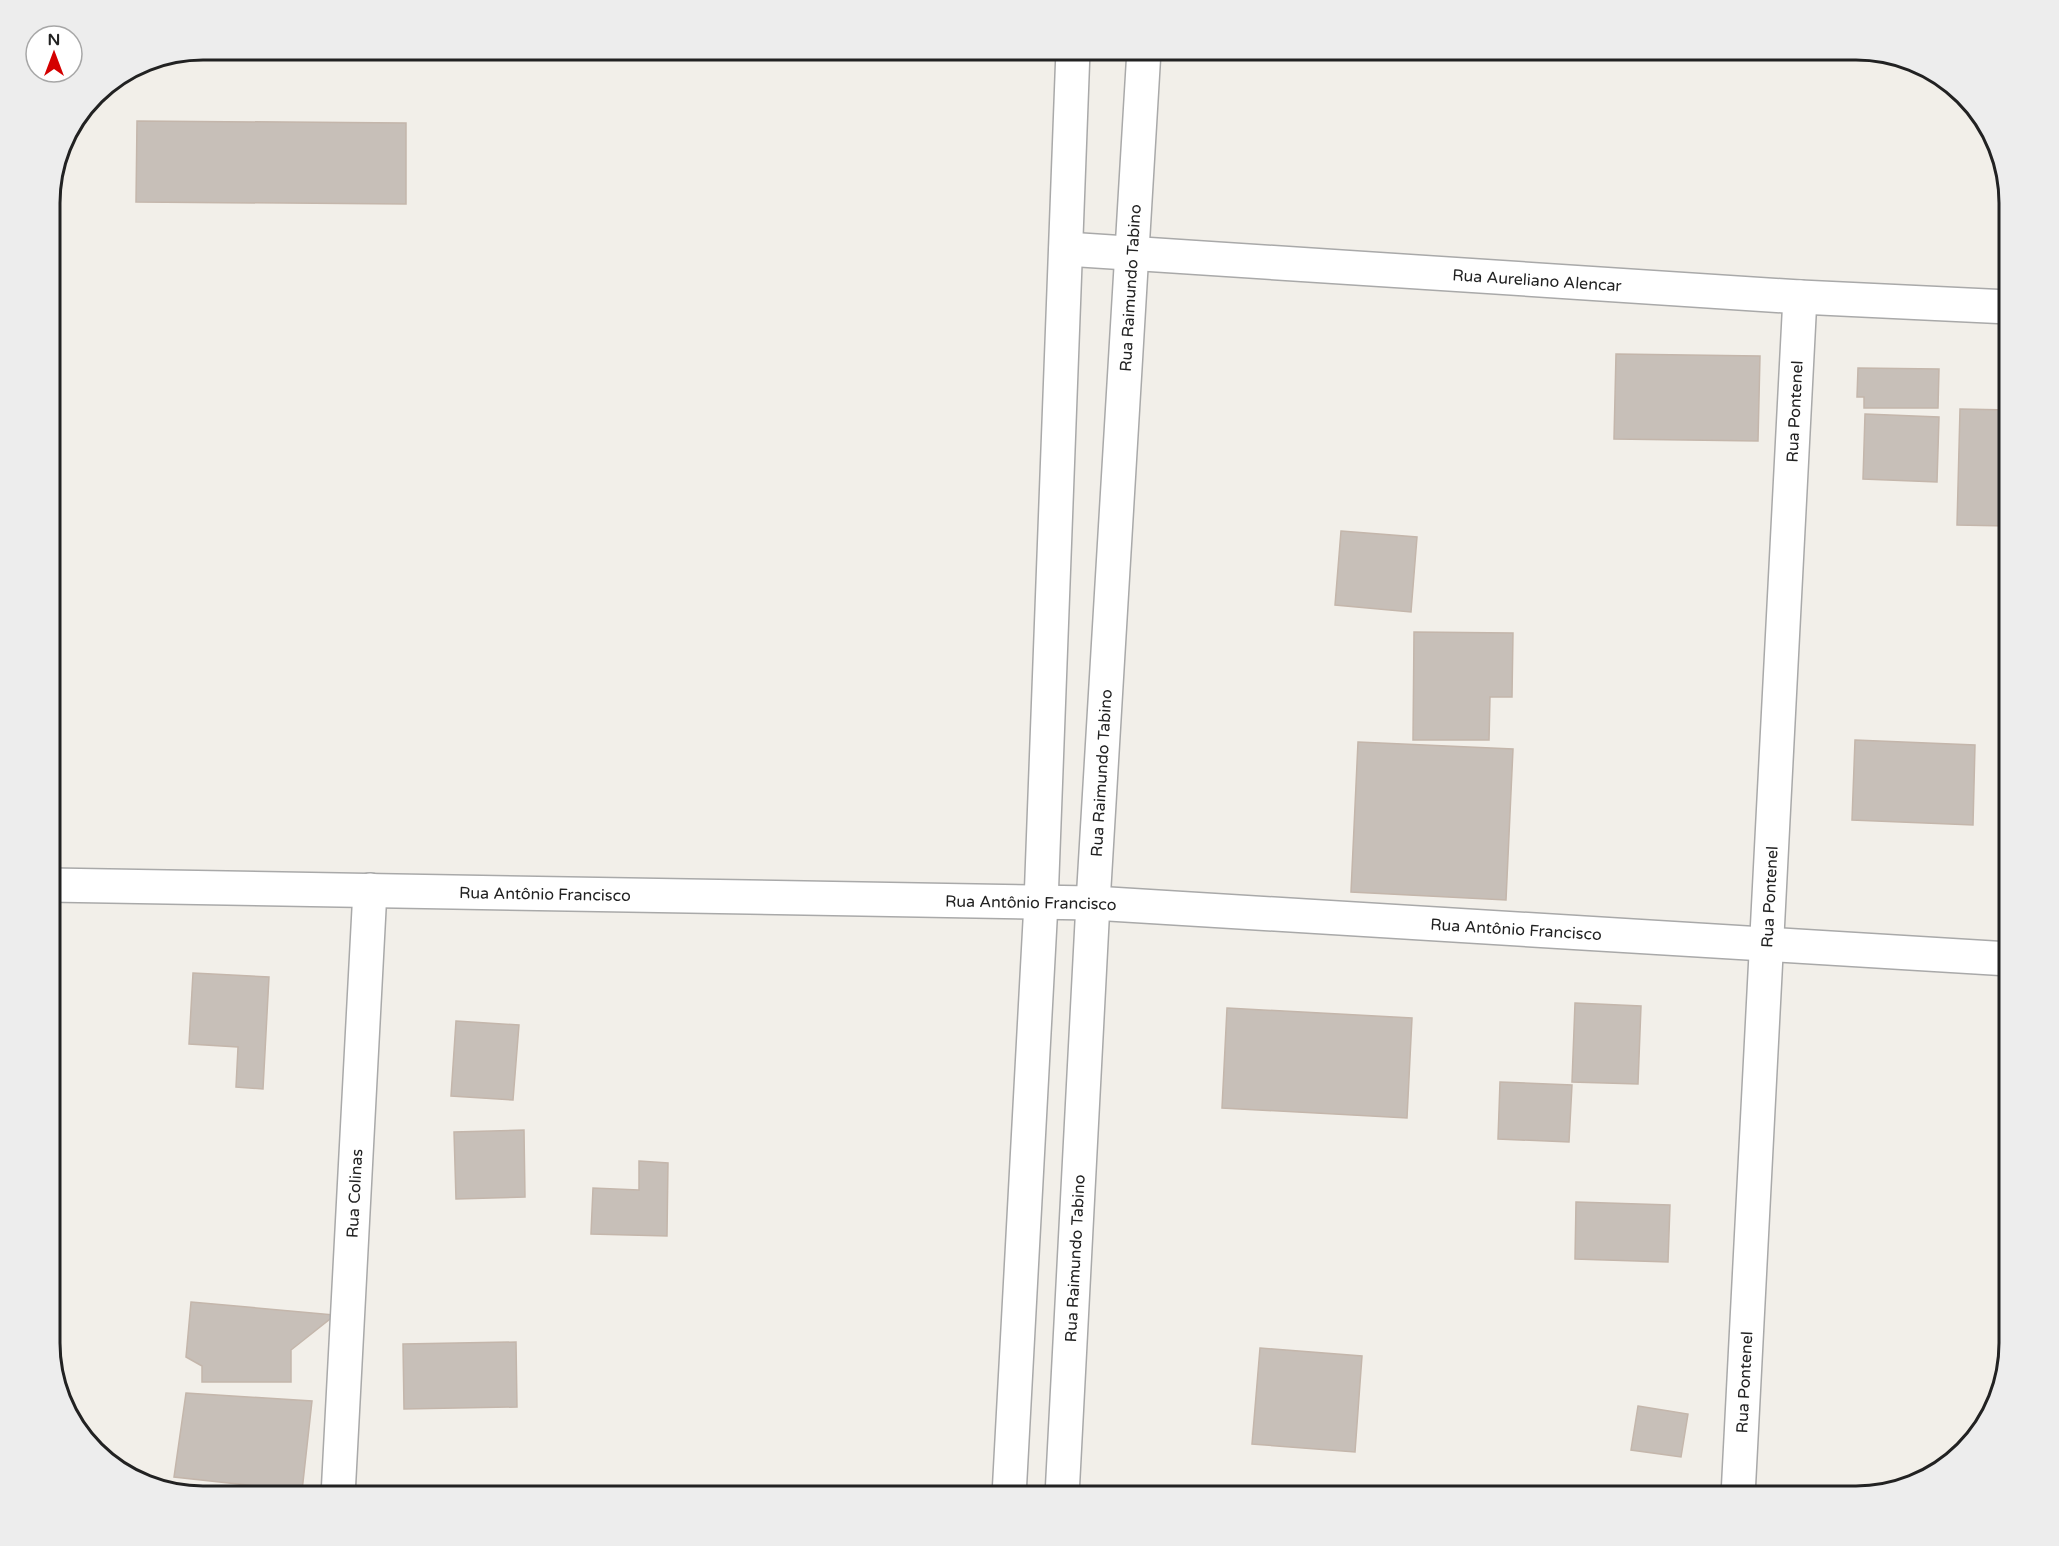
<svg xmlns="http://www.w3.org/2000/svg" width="2059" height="1546" viewBox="0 0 2059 1546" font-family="'Varela Round',sans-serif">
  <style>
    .building { fill: #c7bfb8; stroke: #c4b6ab; stroke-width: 1.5 }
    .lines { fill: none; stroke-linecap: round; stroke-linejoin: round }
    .minor-casing { stroke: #a9a9a9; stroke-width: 36 }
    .minor { stroke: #fff; stroke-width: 33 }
    .labels { text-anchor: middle; stroke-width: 4.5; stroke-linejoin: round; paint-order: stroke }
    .street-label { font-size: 16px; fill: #222; stroke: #fff }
    .rim { fill: none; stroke: #222; stroke-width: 3 }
  </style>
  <rect width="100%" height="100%" fill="#f2efe9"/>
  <path class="building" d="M137,121l269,2v81l-270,-2z
    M1616,354l144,2 -2,85 -144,-2z
    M1858,368l81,1 -1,39h-74v-11h-7z
    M1960,409l49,1 -2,116 -50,-1z
    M1865,414l74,3 -2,65 -74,-3z
    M1341,531l76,6 -6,75 -76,-7z
    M1414,632l99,1 -1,64h-22l-1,43h-76z
    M1855,740l120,5 -2,80 -121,-5z
    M1358,742l155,7 -7,151 -155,-8z
    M193,973l76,4 -6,112 -27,-2 2,-40 -49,-3z
    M1575,1003l66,3 -3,78 -66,-2z
    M1227,1008l185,10 -5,100 -185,-10z
    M456,1021l63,4 -6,75 -62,-4z
    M1500,1082l72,3 -3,57 -71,-3z
    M524,1130l1,67 -69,2 -2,-67z
    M639,1161l29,2 -1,73 -76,-2 2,-46 46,2z
    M1576,1202l94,3 -2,57 -93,-3z
    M191,1302l144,13 -44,35v32h-89v-16l-16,-9z
    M516,1342l1,65 -113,2 -1,-65z
    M1260,1348l102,8 -7,96 -103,-8z
    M186,1393l126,8 -10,90 -128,-14z
    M1638,1406l50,8 -7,43 -50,-7z"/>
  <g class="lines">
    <defs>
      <g id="minor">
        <path id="s1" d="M1066,249l734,48 209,10"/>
        <path id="s2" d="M50,885l1043,18 916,56"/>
        <path id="s3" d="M338,1496l32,-606"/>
        <path d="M1009,1496l32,-593 32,-853"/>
        <path id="s4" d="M1062,1496l31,-593 51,-853"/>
        <path id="s5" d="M1738,1496l62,-1199"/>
      </g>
    </defs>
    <use href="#minor" class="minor-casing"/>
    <use href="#minor" class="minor"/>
  </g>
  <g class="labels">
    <g class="street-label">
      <text dy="6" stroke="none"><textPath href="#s1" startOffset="472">Rua Aureliano Alencar</textPath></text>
      <text dy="6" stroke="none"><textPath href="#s4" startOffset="1210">Rua Raimundo Tabino</textPath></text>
      <text dy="6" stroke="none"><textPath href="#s5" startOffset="1086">Rua Pontenel</textPath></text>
      <text dy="6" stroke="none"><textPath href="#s4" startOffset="724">Rua Raimundo Tabino</textPath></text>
      <text dy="6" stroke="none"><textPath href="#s2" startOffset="495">Rua Antônio Francisco</textPath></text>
      <text dy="6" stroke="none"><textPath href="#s5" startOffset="600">Rua Pontenel</textPath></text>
      <text dy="6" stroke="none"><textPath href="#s2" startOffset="981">Rua Antônio Francisco</textPath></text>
      <text dy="6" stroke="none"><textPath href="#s2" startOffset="1467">Rua Antônio Francisco</textPath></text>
      <text dy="6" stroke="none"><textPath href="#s3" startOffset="303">Rua Colinas</textPath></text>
      <text dy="6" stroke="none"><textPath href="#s4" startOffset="238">Rua Raimundo Tabino</textPath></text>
      <text dy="6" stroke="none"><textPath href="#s5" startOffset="114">Rua Pontenel</textPath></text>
    </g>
  </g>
  <path d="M0 0H2059V1546H0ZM203 60H1856A143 143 0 0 1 1999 203V1343A143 143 0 0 1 1856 1486H203A143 143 0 0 1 60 1343V203A143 143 0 0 1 203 60Z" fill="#ededed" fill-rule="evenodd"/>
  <path class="rim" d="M203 60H1856A143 143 0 0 1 1999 203V1343A143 143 0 0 1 1856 1486H203A143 143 0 0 1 60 1343V203A143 143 0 0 1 203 60Z"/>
  <g transform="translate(54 54)"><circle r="28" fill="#ffffff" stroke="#a7a7a7" stroke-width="1.5"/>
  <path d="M0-4.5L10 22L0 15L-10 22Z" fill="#d40000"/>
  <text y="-9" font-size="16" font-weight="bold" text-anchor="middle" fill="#222222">N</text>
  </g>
</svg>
